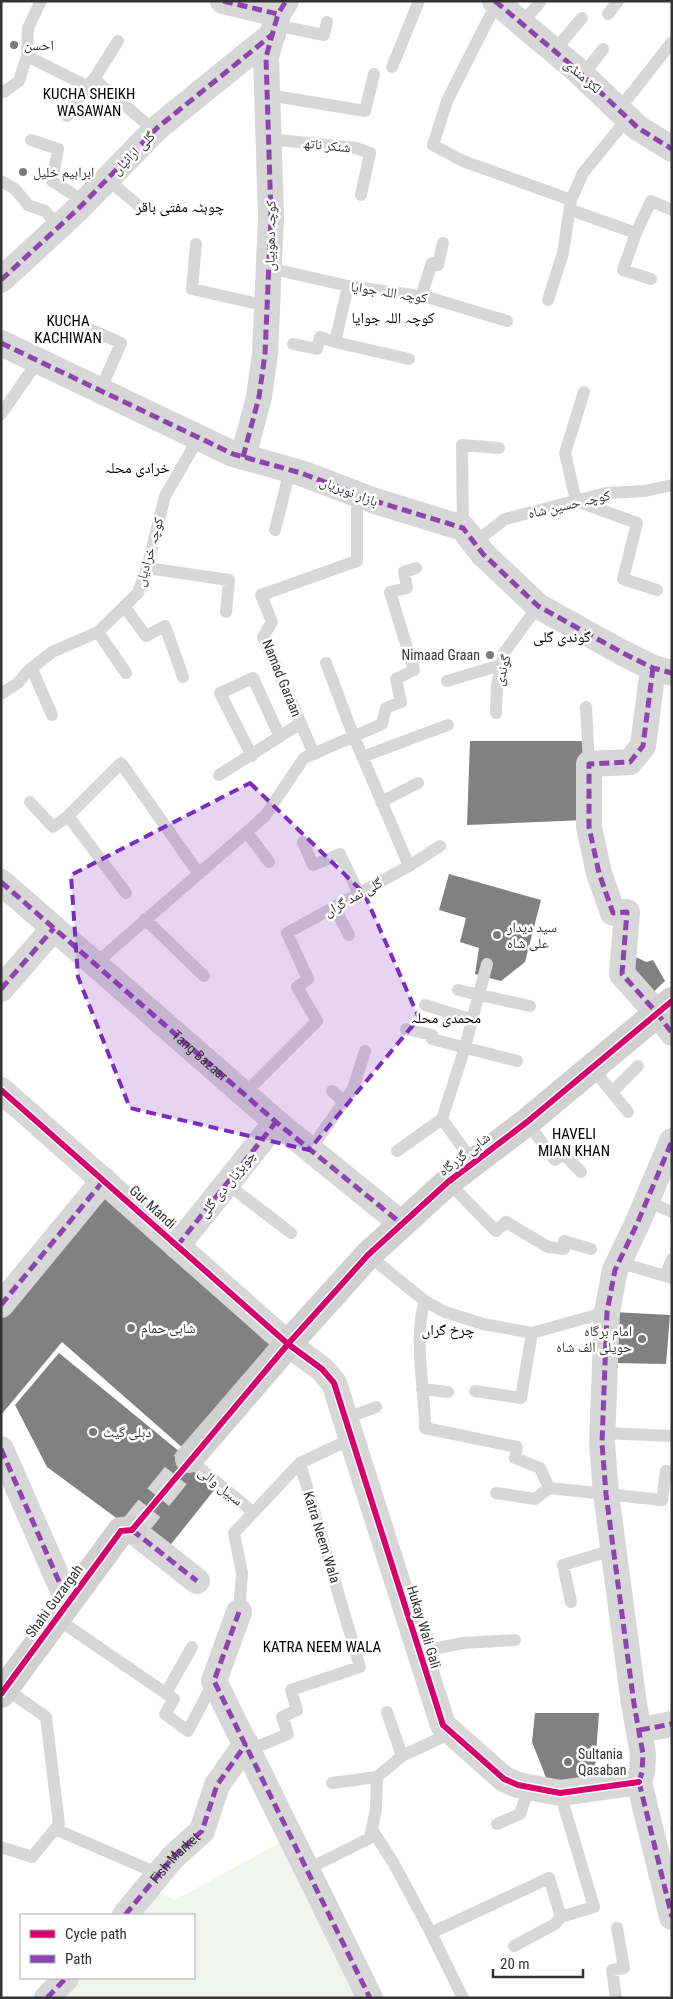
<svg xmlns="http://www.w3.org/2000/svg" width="673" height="1999" viewBox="0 0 673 1999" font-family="'Roboto Condensed','Noto Naskh Arabic',sans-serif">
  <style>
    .green { fill: #f1f5ed }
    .building { fill: #818181 }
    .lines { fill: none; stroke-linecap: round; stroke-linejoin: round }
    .secondary-tunnel { stroke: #d6d6d6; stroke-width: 28; stroke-dasharray: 28 14; stroke-linecap: butt }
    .lane { stroke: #d7d7d7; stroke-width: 12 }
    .street { stroke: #d7d7d7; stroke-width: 26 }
    .secondary { stroke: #d0d0d0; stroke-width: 28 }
    .quiet { stroke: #8e44ad; stroke-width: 5; stroke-dasharray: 10 5; stroke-linecap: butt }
    .cycleway-casing { stroke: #fff; stroke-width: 9 }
    .cycleway { stroke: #d6006c; stroke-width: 6 }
    .marked { fill: #7b2cbf; fill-opacity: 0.2; stroke: #7b2cbf; stroke-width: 4; stroke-dasharray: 10 6; stroke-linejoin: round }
    .poi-dot { fill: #7a7a7a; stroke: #fff; stroke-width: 2 }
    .labels { text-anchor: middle; stroke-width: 5; stroke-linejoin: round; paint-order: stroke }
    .poi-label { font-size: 14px; fill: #333; stroke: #fff; text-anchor: start }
    .street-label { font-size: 14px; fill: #333; stroke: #fff }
    .neighbourhood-label { font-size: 15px; fill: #000; stroke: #fff }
  </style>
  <rect width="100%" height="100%" fill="#fff"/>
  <path class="green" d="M292,1836l78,162h-308l16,-20h116v-63h-62l22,-25 21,10z"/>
  <path class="building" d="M470,741h115v79l-118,5z
    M449,874l92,26 -16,62 -24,19 -26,-7 4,-26 -19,-6 6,-24 -27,-8z
    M629,956l9,2 8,4 7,-2 12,21 -17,16z
    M103,1190l176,155 -95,104 -122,-107 -61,73v-100z
    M613,1312l57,3 -4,49 -55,-1z
    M59,1353l160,131 -55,69 -117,-86 -32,-62z
    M535,1713h64l-5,69 -45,3 -17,-43z"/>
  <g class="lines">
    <path class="secondary-tunnel" d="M132,1530l57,-71"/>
    <path class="lane" d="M497,2l-50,99 -14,44 30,16 108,39
      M608,14l10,-13
      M522,23l19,-22
      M275,25l49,10 3,-13
      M554,51l28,-33
      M27,56l1,-28 13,-27
      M392,67l27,-66
      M583,75l20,-26
      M94,79l24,-38
      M1,91l3,1 15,-11 8,-25 60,30 7,-7 61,52
      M268,95l97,16 9,-37
      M620,108l52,-66
      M67,116l20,-30
      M270,139l86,9 14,5 -9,42
      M31,140l27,9 -6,32 33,21
      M107,179l31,26
      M1,181l14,8 13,16 17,6 14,15
      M571,210l65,23
      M196,244l-4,45 76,17
      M269,268l79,18 79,11 80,24
      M651,279l-28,-9 13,-37 15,-32 21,9
      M421,296l11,-33 6,2 5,-22
      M548,300l15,-47 8,-53 12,-27 44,-54
      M92,330l29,13 -21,48
      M335,342l74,17
      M293,344l24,5 3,-12 15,5 13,-56
      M584,392l-19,61 11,48 61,22 -14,56 34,11
      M1,414l37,-53
      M463,528l-1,-83 37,3
      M275,530l15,-60
      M474,543l31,-24 101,-26 39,-2 27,-6
      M147,568l82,12 -3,32
      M124,606l22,30 19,-10 18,51
      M98,632l28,41
      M32,669l20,46
      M447,681l54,-16
      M1,694l17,-11 10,-12 24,-19 46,-20 40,-39 9,-25 18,-72 33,-57
      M586,707l3,57
      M496,713l1,-28 7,-32 34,-47
      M314,754l-51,-117 9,-15 -11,-27 96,-34v-68
      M252,756l-32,-63 33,-15 27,59
      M362,757l86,-32
      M219,775l82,-52
      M30,802l23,25 15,-11 53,-53 78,111
      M381,802l37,-19
      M68,816l58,77
      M247,832l22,30
      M303,842l10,23 27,-11 19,40
      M409,866l31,-20
      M334,907l15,28
      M145,919l59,57
      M95,964l170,-148 39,-58 78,-34 4,-16 15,-6 -5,-23 18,-9 -24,-78 17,-4 -3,-16 12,-4
      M458,990l72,16
      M425,1005l48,15
      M406,1029l26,6v4l85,22
      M593,1069l35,43
      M332,1091l11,10
      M612,1092l26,-26
      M244,1094l73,-73 -20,-34 11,-8 -21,-46 122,-67 -55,-129 -28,-74
      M527,1122l28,38 8,-7 18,19
      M310,1150l43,-61 12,-38
      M397,1151l45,-32
      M473,1162l-31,-43 23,-72 22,-83
      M448,1182l48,49 10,-9 42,25 16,2v-8l27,8
      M227,1184l64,49
      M646,1201l26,11
      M368,1255l57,46 20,11 38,12 49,9 75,-21
      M618,1262l54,16
      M665,1276l7,-17
      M425,1301c-12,34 0,91 0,127l92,19 -2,11 25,10 9,20 113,12 4,-29 6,1
      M422,1389l26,3
      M475,1391l46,7 11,-65
      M347,1418l29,-11
      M602,1433l70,3
      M189,1459l64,53
      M496,1493l39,6 14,-11
      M571,1602l-8,-37 49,-15
      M239,1612l3,-39 -8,-40 66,-70
      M56,1618l118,81 -9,15 23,17 26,-50
      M418,1652l45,-9 52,-3
      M166,1693l26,-46
      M387,1712l15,44
      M249,1750l39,-16 -6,-17 15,-7 -6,-20 69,-23 -60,-204 53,-25
      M332,1783l45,-6
      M497,1824l23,-10 9,-27
      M55,1829l104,45
      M373,1831l21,33 37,69
      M1,1847l31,10 27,-33 -13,-107 -40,-28
      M308,1869l62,-31 6,-29 1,-32 25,-21 51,-24
      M514,1946l41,-22 6,-7
      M463,1998l-32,-65 118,-55 12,39 33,-10 -34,-114
      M616,1998l-4,-28 12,-2 -7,-40"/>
    <g class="street">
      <path d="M223,1l55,13 8,-13"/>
      <path d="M495,1l81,68 62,59 34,21"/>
      <path d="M1,280l77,-71 79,-81 116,-94"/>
      <path d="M1,343l232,111 68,19 74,28 88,27 20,26 55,52 83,46 32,16 19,5"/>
      <path d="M243,457l16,-60 6,-43 6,-137 -5,-160 12,-43"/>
      <path d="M653,668l-10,78 -13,16 -41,2v63l10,46 14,40 14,-1 -5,62 35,39 15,20"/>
      <path id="s1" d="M1,882l275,240 126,102"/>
      <path d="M1,989l53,-61"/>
      <path d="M1,1090l287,254 34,25 12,14 109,342 61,54 14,6 42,8 79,-11"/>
      <path d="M177,1246l99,-124"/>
      <path d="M1,1305l103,-125"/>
      <path d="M1,1449l67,153"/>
      <path d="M132,1530l65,51"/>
      <path d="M239,1612l-25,69 156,317"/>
      <path d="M640,1730l32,-6"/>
      <path d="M639,1782l3,-10 1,-18 -9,-50 -28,-210 -4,-51 5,-131 8,-42 22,-46 35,-83"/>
      <path d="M639,1782l33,135"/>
      <path d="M125,1915l48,-58 29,-26 15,-46 29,-41"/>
      <path d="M47,1998l19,-20"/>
    </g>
    <path class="secondary" d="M189,1459l99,-115 80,-89 80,-73 79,-60 145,-121
      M1,1694l120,-163 11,-1"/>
    <g class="quiet">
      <path d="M223,1l55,13 8,-13"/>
      <path d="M495,1l81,68 62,59 34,21"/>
      <path d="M1,280l77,-71 79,-81 116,-94"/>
      <path d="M1,343l232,111 68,19 74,28 88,27 20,26 55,52 83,46 32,16 19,5"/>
      <path d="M243,457l16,-60 6,-43 6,-137 -5,-160 12,-43"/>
      <path d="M653,668l-10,78 -13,16 -41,2v63l10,46 14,40 14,-1 -5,62 35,39 15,20"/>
      <path d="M1,882l275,240 126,102"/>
      <path d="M1,989l53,-61"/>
      <path d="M177,1246l99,-124"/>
      <path d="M1,1305l103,-125"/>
      <path d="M1,1449l67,153"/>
      <path d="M132,1530l65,51"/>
      <path d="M239,1612l-25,69 156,317"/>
      <path d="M640,1730l32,-6"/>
      <path d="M639,1782l3,-10 1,-18 -9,-50 -28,-210 -4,-51 5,-131 8,-42 22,-46 35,-83"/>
      <path d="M639,1782l33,135"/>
      <path id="s2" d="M125,1915l48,-58 29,-26 15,-46 29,-41"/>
      <path d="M47,1998l19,-20"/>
    </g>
    <defs>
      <path id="cycleway" d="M1,1090l287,254 34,25 12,14 109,342 61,54 14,6 42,8 79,-11
        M1,1694l120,-163 11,-1 156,-186 80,-89 80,-73 79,-60 145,-121"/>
    </defs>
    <use href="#cycleway" class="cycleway-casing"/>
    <use href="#cycleway" class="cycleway"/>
  </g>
  <path class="marked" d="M250,783l114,110 55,125 -110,132 -179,-42 -52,-131 -7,-102z"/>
  <g class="poi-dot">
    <circle cx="14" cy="45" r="5"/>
    <circle cx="23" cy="172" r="5"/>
    <circle cx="490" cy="655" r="5"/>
    <circle cx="497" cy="935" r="5"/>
    <circle cx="131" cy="1328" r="5"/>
    <circle cx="642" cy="1339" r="5"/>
    <circle cx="93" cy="1432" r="5"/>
    <circle cx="568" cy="1762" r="5"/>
  </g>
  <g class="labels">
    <g class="poi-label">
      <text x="24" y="50">احسن</text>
      <text x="33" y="177">ابراہیم خلیل</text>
      <text x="480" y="660" text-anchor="end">Nimaad Graan</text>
      <text x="507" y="932">سید دیدار<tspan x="507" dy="16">علی شاہ</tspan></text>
      <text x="141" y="1333">شاہی حمام</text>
      <text x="632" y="1336" text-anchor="end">امام برگاہ<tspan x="632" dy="16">حویلی الف شاہ</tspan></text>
      <text x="103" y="1437">دہلی گیٹ</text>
      <text x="578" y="1759">Sultania<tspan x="578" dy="16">Qasaban</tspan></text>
    </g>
    <g class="street-label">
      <text transform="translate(583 76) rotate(41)" y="5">لکڑ منڈی</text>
      <text transform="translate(327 145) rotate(6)" y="5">شنکر ناتھ</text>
      <text transform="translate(133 153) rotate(-45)" y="5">گلی ارائیاں</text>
      <text transform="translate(270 236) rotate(-89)" y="5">کوچہ دھوبیاں</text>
      <text transform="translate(389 292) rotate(9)" y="5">کوچہ اللہ جوایا</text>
      <text transform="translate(349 491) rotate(21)" y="5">بازار نوہریاں</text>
      <text transform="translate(569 504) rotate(-13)" y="5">کوچہ حسین شاہ</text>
      <text transform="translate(149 552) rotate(-74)" y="5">کوچہ خرادیاں</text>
      <text transform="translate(502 670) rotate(-75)" y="5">گوندی</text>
      <text transform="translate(282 678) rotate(68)" y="5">Namad Garaan</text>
      <text transform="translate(353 897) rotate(-29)" y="5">گلی نمد گراں</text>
      <text dy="5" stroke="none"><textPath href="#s1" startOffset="264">Tang Bazaar</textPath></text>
      <text transform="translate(464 1154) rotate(-38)" y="5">شاہی گزرگاہ</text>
      <text transform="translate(227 1184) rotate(-51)" y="5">چوہڑیاں دی گلی</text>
      <text transform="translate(153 1207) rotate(42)" y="5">Gur Mandi</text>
      <text transform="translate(221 1486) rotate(39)" y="5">سبیل والی</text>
      <text transform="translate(322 1537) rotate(73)" y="5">Katra Neem Wala</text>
      <text transform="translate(54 1601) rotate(-54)" y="5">Shahi Guzargah</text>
      <text transform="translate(424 1627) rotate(73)" y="5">Hukay Wali Gali</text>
      <text dy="5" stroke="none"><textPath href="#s2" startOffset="76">Fish Market</textPath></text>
    </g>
    <g class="neighbourhood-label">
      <text x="89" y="99">KUCHA SHEIKH<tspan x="89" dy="17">WASAWAN</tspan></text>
      <text x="180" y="212">چوہٹہ مفتی باقر</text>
      <text x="393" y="323">کوچہ اللہ جوایا</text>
      <text x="68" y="326">KUCHA<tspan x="68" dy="17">KACHIWAN</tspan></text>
      <text x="137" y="473">خرادی محلہ</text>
      <text x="562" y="642">گوندی گلی</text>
      <text x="446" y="1023">محمدی محلہ</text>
      <text x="574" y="1139">HAVELI<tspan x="574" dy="17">MIAN KHAN</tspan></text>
      <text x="448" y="1335">چرخ گراں</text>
      <text x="322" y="1652">KATRA NEEM WALA</text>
    </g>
  </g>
  <rect width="673" height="1999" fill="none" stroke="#333333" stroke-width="5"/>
  <rect x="20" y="1914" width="175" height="65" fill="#ffffff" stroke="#adadad"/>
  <rect x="30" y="1930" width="25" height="8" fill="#d6006c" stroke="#adadad"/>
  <text x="65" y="1939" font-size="15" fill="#333333">Cycle path</text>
  <rect x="30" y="1955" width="25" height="8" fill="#8e44ad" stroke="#adadad"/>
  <text x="65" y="1964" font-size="15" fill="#333333">Path</text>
  <path d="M493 1969v8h90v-8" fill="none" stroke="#333333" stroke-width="2.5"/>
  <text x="500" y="1969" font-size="15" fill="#333333" stroke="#ffffff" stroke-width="4" paint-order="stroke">20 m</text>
</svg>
